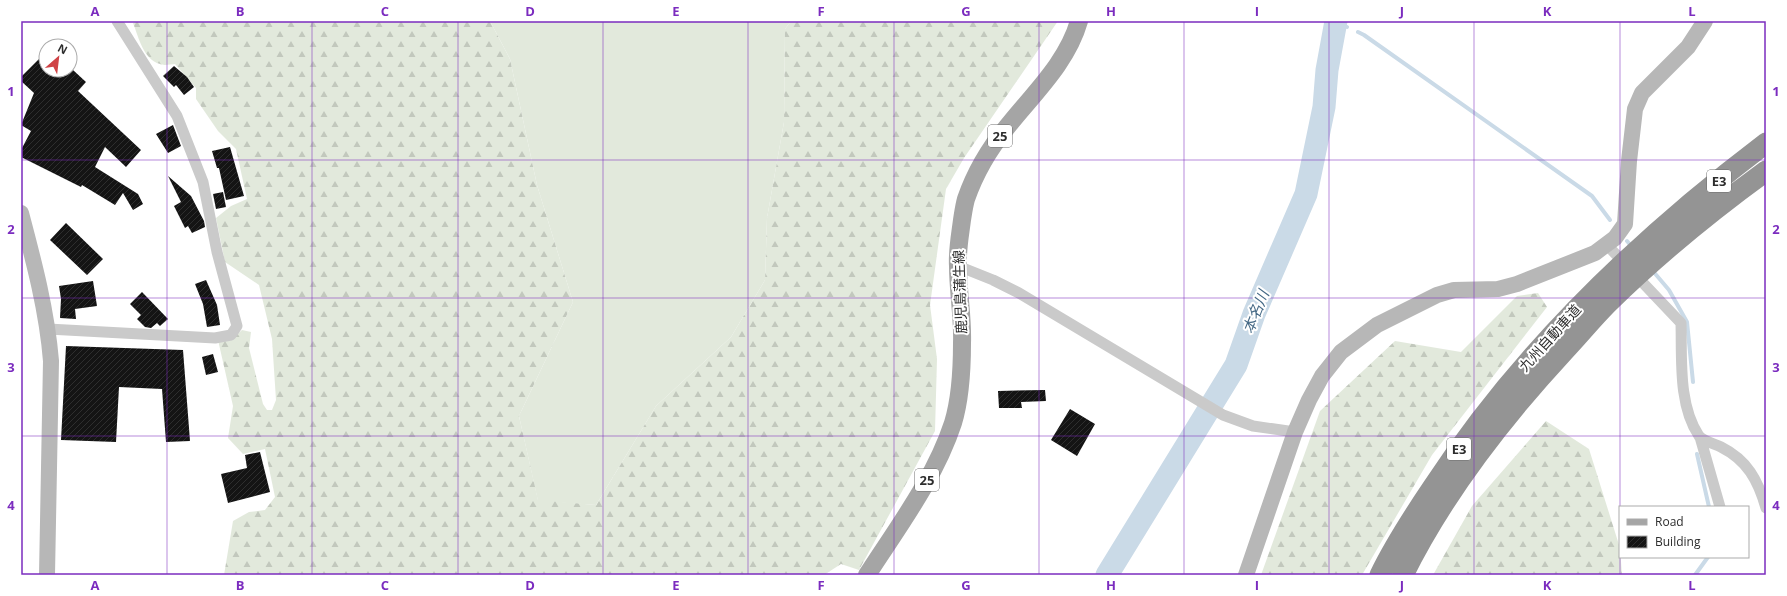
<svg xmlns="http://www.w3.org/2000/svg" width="1787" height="596" viewBox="0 0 1787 596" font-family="'Open Sans','Noto Sans JP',sans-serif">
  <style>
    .grass { fill: #e2e9dc }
    .forest { fill: url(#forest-firs) }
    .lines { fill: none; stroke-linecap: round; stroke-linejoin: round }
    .stream { stroke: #cadae7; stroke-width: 4 }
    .river { stroke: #cadae7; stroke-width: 23 }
    .building { fill: url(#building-hatch) }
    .street { stroke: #cacaca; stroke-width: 11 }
    .secondary { stroke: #b7b7b7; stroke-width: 16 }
    .primary { stroke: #a5a5a5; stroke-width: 18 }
    .highway { stroke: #949494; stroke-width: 21 }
    .grid { fill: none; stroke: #7b2cbf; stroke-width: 1; stroke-opacity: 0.55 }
    .labels { text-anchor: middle; stroke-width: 4; stroke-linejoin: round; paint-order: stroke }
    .shield { fill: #fff; stroke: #6c6c6c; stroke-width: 1 }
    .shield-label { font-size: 13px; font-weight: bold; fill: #2d2d2d }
    .street-label { font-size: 14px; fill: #2d2d2d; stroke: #fff }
    .water-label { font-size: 15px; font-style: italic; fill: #456985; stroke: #fff }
    .neatline { fill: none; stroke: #7b2cbf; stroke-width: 1.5 }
    .grid-label { font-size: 13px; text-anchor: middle; font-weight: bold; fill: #7b2cbf }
  </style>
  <defs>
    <pattern id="forest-firs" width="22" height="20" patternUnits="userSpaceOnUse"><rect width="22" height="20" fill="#e2e9dc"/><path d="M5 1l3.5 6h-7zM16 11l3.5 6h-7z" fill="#c2c8bd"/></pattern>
    <pattern id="building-hatch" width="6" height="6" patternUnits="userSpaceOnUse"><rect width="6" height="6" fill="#141414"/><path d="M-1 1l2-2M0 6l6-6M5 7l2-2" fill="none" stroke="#2e2e2e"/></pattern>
  </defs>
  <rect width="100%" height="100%" fill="#fff"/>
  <path class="grass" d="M490,21h301l-6,8 -1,93 -17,96 -2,62 -34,57 -75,69 -60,99 -58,-4 -19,-85 54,-114 -36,-117 -27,-126z"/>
  <path class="forest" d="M138,21h352l20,38 27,126 36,117 -54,114 19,84 58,5 60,-99 75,-69 34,-57 2,-62 17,-96 1,-93 6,-8h267l-94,137 -18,31 -16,116 7,54 -2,72 -76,139 -18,-6 -17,11h-600l9,-54 16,-9 16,-2 10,-13 -10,-48 -22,5 -15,-16 5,-32 -15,-66 14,-1 10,-9 9,2 -2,16 14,56 4,6h5l4,-10 -4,-61 -13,-54 -34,-23 -9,-44 15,-12 16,-7 -11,-50 -18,-18 -22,-32v-11l-21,-24c-4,0 -11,2 -15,0 -17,-5 -21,-26 -27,-41z
    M1538,293l9,14 -115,148 -70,120h-101l59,-164 75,-70 66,11 56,-56z
    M1546,421l43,28 31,99 2,27h-189l39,-69z"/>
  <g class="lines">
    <path class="stream" d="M1336,22l11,5
      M1358,32l6,3 228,161 18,24
      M1627,241l5,6
      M1652,270l17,20 18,32 6,60
      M1697,454l12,53
      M1695,575l13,-18"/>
    <path class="river" d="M1107,575l129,-210 18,-51 52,-120 18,-87 3,-37 9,-49"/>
  </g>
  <path class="building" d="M46,52v18h27l13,12 -8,9 63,59 -15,17 -21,-20 -10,20 43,27 5,10 -10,6 -10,-17 -8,12 -33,-20 -1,2 -60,-30v-7l10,-19 -10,-6 13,-32 -13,-12v-4z
    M174,66l13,11 7,10 -10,8 -8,-10 -2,2 -11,-11z
    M173,125l8,21 -13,7 -12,-19z
    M230,147l14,49 -18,4 -7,-32h-2l-5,-17z
    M168,176l23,20 13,25 1,6 -13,6 -4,-7 -3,2 -11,-22 7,-4z
    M223,192l3,15 -10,2 -3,-15z
    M66,223l37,36 -16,16 -37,-35z
    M206,280l11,25 3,20 -13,2 -4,-23 -8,-20z
    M93,281l4,25 -22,3 1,10 -16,-1 1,-19 -2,-13z
    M142,292l26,27 -8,7 -3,-3 -6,5 -6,-1 -8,-8 4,-4 -11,-11z
    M66,346l117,4 7,91 -24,1 -4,-53 -43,-2 -3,55 -55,-2z
    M213,354l5,18 -12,3 -4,-18z
    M1045,390l1,11 -25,1 1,6h-23l-1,-17z
    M1070,409l25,15 -18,32 -26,-16z
    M260,452l10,40 -42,11 -7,-29 26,-6 -2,-13z"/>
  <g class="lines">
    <path class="street" d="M1607,245l74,78c1,35 -3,82 18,113 4,5 16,8 22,11 26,13 37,33 45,61
      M958,266l35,14 26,13 204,122 30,11 42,6
      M48,329l167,9 16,-3 6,-9 -20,-74 -14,-70 -26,-66 -60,-95
      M1700,437l20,70"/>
    <path class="secondary" d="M21,213c13,49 26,98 30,148l-4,214
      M1246,575l49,-143 14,-32 13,-24 19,-24 36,-27 60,-30 17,-5 44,-1 19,-5 78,-31 20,-15 10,-14 4,-63 6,-52 7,-16 46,-46 17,-26"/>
    <path class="primary" d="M867,575c31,-48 68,-97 86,-152 7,-23 9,-56 9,-80 1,-25 -4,-51 -4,-77 -1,-15 2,-30 4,-46 1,-6 2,-14 4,-21 9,-26 23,-50 41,-72 26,-33 60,-64 72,-106"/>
    <path class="highway" d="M1380,575c15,-31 34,-60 53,-88 88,-135 205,-247 333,-344
      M1403,575c41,-83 100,-158 162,-225 15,-16 28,-32 43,-47 49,-48 103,-92 158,-132"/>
  </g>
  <path class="grid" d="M167,21v554M312,21v554M458,21v554M603,21v554M748,21v554M894,21v554M1039,21v554M1184,21v554M1329,21v554M1474,21v554M1620,21v554M21,160h1745M21,298h1745M21,436h1745"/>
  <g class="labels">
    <g class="shield">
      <rect x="988" y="125" width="24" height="22" rx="3"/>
      <rect x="1707" y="170" width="24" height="22" rx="3"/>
      <rect x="1447" y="438" width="24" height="22" rx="3"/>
      <rect x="915" y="469" width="24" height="22" rx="3"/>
    </g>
    <g class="shield-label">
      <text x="1000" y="141">25</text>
      <text x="1719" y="186">E3</text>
      <text x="1459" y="454">E3</text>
      <text x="927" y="485">25</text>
    </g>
    <g class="street-label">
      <text transform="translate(960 292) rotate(-92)" y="5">鹿児島蒲生線</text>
      <text transform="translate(1550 338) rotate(-48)" y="5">九州自動車道</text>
    </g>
    <g class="water-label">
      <text transform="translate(1256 312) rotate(-68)" y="5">本名川</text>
    </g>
  </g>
  <rect width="1787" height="596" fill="none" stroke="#ffffff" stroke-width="44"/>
  <rect x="1619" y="506" width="130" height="52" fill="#ffffff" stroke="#ababab"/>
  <rect x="1627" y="519" width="20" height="6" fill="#a5a5a5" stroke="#ababab"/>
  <text x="1655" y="526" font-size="12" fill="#2d2d2d">Road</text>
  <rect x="1627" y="536" width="20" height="12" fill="url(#building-hatch)" stroke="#ababab"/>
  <text x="1655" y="546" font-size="12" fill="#2d2d2d">Building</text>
  <g transform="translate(58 58) rotate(28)"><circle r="19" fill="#ffffff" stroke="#ababab"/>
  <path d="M0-3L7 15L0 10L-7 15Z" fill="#d04346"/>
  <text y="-6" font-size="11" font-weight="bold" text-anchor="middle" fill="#2d2d2d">N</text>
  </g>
  <rect x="22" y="22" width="1743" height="552" class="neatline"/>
  <g class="grid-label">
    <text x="95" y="16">A</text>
    <text x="240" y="16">B</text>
    <text x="385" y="16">C</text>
    <text x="530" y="16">D</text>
    <text x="676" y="16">E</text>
    <text x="821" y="16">F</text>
    <text x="966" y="16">G</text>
    <text x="1111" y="16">H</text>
    <text x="1257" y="16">I</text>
    <text x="1402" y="16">J</text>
    <text x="1547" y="16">K</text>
    <text x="1692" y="16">L</text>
    <text x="11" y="96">1</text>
    <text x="1776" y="96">1</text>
    <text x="11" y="234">2</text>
    <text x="1776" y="234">2</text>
    <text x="11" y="372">3</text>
    <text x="1776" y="372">3</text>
    <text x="11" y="510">4</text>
    <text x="1776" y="510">4</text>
    <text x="95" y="590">A</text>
    <text x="240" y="590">B</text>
    <text x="385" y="590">C</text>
    <text x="530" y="590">D</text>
    <text x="676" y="590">E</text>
    <text x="821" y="590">F</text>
    <text x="966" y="590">G</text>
    <text x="1111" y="590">H</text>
    <text x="1257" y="590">I</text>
    <text x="1402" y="590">J</text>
    <text x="1547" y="590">K</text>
    <text x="1692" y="590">L</text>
  </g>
</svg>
